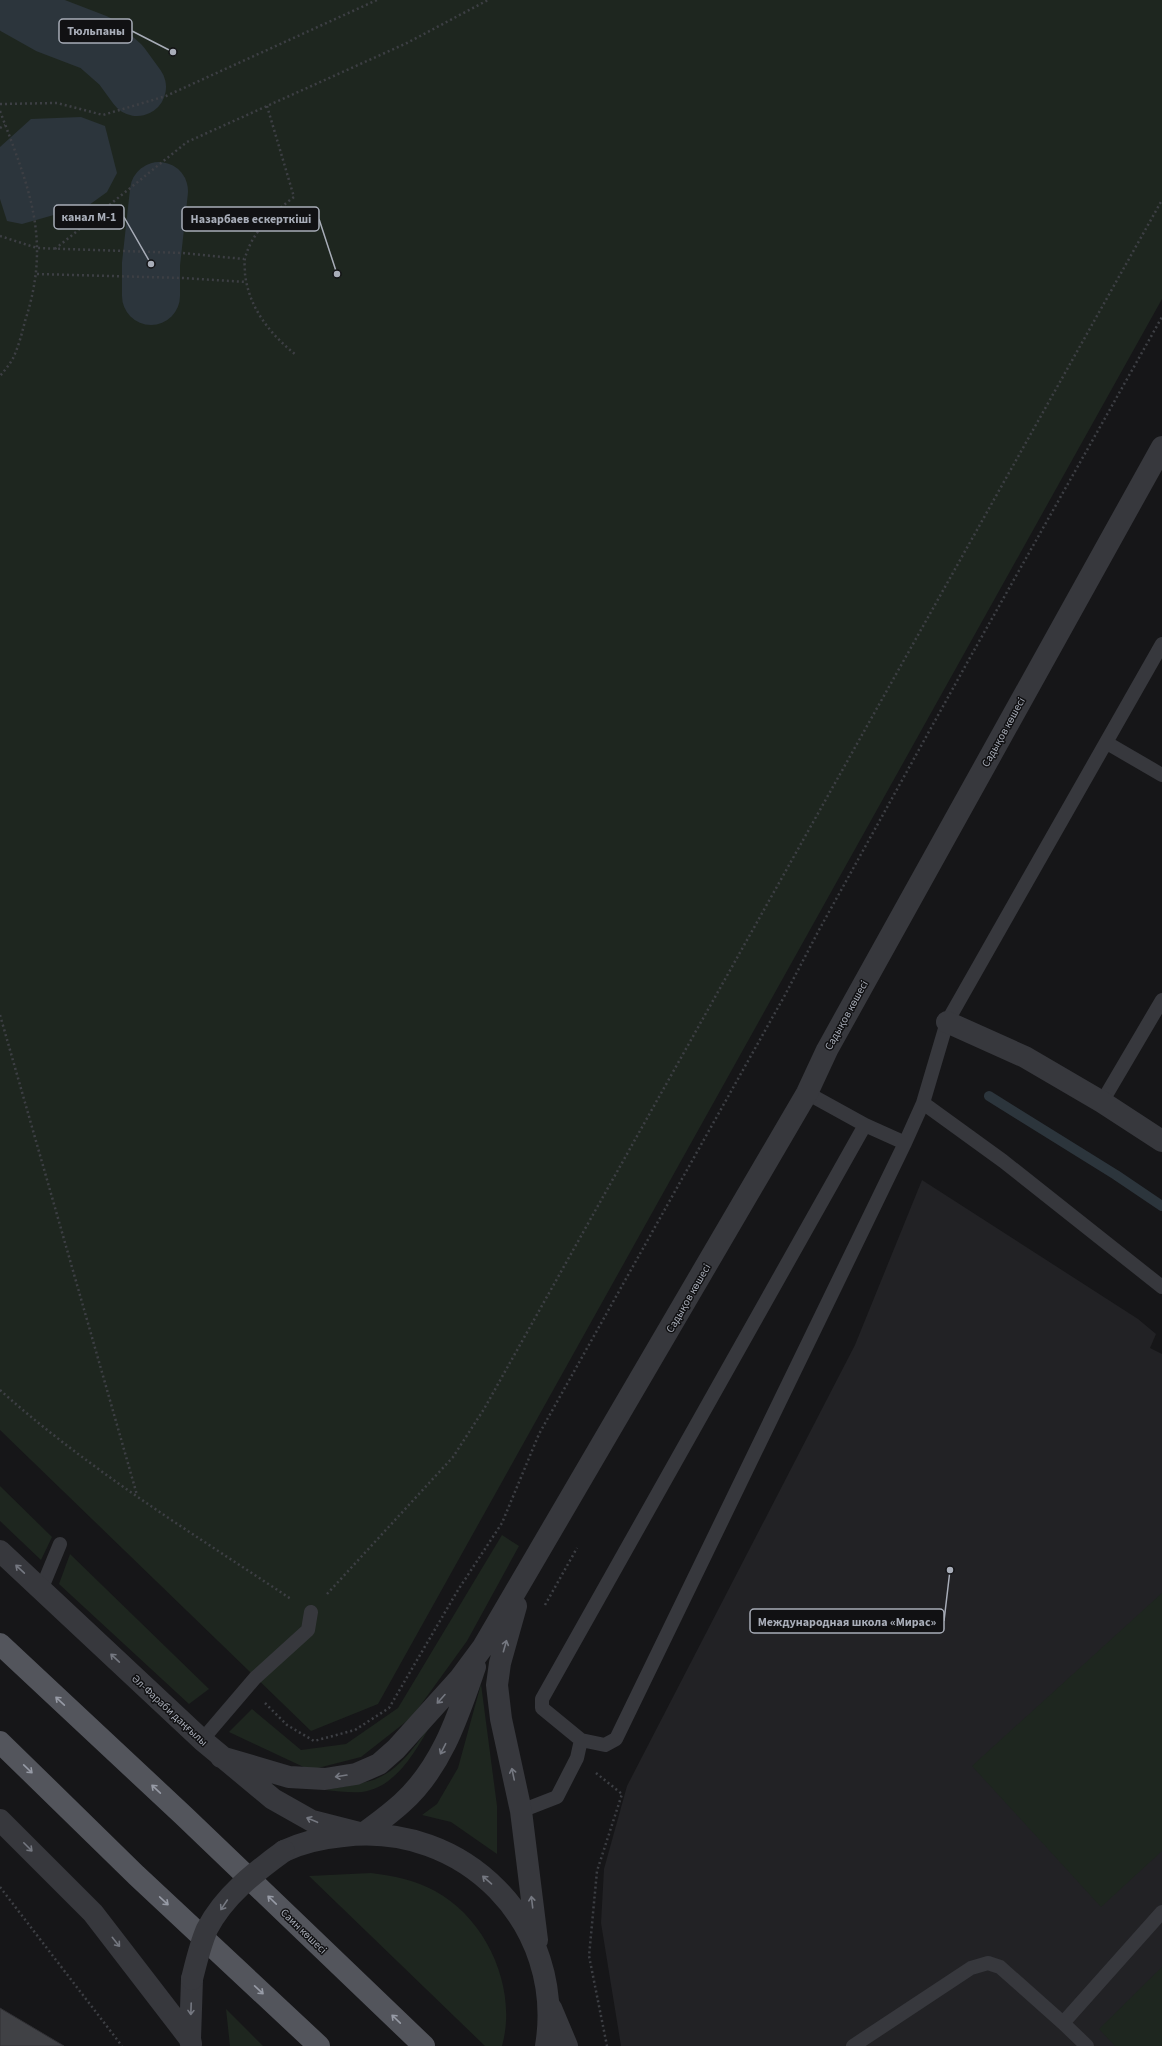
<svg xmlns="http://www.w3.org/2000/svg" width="1162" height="2046" viewBox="0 0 1162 2046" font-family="'Source Sans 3',sans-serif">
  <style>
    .built { fill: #222225 }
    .green { fill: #1e261f }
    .water { fill: #2c353c }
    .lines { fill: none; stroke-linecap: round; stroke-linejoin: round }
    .stream { stroke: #2c353c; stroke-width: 10 }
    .river { stroke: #2c353c; stroke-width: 58 }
    .building { fill: #404145; stroke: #303034 }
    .path { stroke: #3d3f44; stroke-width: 2.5; stroke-dasharray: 2 3; stroke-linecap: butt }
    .service { stroke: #37383d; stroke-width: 14 }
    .minor { stroke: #37383d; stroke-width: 22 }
    .tertiary { stroke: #37383d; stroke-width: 22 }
    .primary { stroke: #53555c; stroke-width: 22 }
    .tertiary-bridge { stroke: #37383d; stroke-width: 22 }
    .oneway { stroke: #757881 }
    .oneway2 { stroke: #979ba6 }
    .labels { text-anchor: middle; stroke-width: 3; stroke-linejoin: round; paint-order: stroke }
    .street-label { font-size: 11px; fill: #a8adb8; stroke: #111113 }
    .leader { fill: none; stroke: #a8adb8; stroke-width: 1.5 }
    .callout-dot { fill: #a8adb8; stroke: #111113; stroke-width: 1.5 }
    .callout { fill: #111113; stroke: #a8adb8; stroke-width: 1.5 }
    .callout-label { font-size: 12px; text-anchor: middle; font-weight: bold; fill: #a8adb8 }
  </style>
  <rect width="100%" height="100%" fill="#161618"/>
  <path class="built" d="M922,1180l216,139 18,15 -6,14 12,6v692h-541l-20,-123 3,-54 23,-83 228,-441z"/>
  <path class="green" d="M0,0h1162v299l-784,1405 -67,27 -311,-301z
    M0,1486l52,51 -11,23 -41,-39z
    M502,1535l17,11 -52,95 -55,76 -51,40 -51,13 -81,-38 23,-23 49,41 45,-6 52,-36z
    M70,1554l139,135 -20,15 -130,-120z
    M1162,1593v258l-61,56 -129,-141z
    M481,1684l16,122v48l-46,-32 -29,-7 15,-11 21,-36z
    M432,1723c-17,28 -35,64 -70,69 -12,1 -25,-1 -37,-2 15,-3 30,-5 45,-9 28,-8 45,-35 62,-58z
    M371,1873c23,3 44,7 64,18 52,28 83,98 67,155h-17l-176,-170z
    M1162,1967v79h-47l-16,-17z
    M226,2009l37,37h-33z"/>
  <path class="water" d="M81,117l24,9 12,47 -10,19 -18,13 -67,19 -15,-3 -7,-22v-52l31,-28z"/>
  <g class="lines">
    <path class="stream" d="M989,1096l127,79 46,31"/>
    <path class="river" d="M17,7l32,18 47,18 25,22 16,22
      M151,296v-32l8,-73"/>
  </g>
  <path class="building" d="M0,2008l64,38h-64z"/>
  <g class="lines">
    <path class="path" d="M0,104l57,-1 46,12 63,-19 211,-96
      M267,106l27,91c-21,16 -42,35 -49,61 -1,5 0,11 0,16 4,34 25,60 51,81
      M0,111c29,77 52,128 25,210 -3,12 -6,24 -11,35 -3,7 -9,14 -14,20
      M0,128l5,-3
      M0,236l37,12 145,5 62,6
      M55,249l132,-107 220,-99 81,-43
      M37,274l146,4 63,4
      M0,1015l137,480
      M0,1390c89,80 192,143 291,209
      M327,1594l126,-137 31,-48 678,-1209
      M545,1605l32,-57
      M265,1703l22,22 27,16 41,-11 34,-22 69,-118 44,-67 37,-89 246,-439 34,-65 153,-276 190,-337
      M596,1773l26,21 -25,77 -8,85 18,90
      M0,1887l122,159"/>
    <path class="service" d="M1107,743l55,32
      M807,1093l58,32 40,18
      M1102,1102l60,-102
      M923,1103l80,58 159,126
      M865,1125l-323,574v9l39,32 24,5 11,-6 289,-596 18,-40 24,-81 215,-378
      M41,1590l19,-46
      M202,1740l53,-62 53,-48 3,-18
      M521,1811l36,-14 20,-39 4,-18
      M1063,2023l24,23
      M853,2046l118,-78 17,-5 12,4 63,56 99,-111"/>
    <path class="minor" d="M947,1022l78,35 77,45 60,39"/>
    <path class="tertiary" d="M0,1551l202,189 71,59 39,22 51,13
      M516,1606l-16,57 -3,22 4,34 20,92 16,129
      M221,1757l68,20 36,2 31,-5 23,-10 17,-15 64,-71 23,-31 324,-554 20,-43 335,-603
      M0,1820l93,93 97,126
      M363,1834c13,-10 27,-20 39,-31 40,-36 56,-87 73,-136
      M284,1851c19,-9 38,-13 59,-15 121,-15 223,88 203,210
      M551,2008l16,38
      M191,2044l-1,-5 2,-60"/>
    <path class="primary" d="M0,1644l184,172 240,230
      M0,1742l136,133 183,171"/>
    <path class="tertiary-bridge" d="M192,1979c4,-16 8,-34 15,-50 17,-33 48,-57 77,-78"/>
  </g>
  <defs><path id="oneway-shaft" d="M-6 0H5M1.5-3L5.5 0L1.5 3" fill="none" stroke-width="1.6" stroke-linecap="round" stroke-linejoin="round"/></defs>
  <g class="oneway">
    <use href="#oneway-shaft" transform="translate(20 1569) rotate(-137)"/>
    <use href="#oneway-shaft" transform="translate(505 1646) rotate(-74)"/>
    <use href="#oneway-shaft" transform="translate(115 1658) rotate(-137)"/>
    <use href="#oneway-shaft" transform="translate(441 1699) rotate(132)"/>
    <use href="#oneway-shaft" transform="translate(443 1749) rotate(117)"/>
    <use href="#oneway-shaft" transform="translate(513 1774) rotate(-102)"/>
    <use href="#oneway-shaft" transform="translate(341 1776) rotate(171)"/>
    <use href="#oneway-shaft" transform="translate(312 1820) rotate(-157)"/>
    <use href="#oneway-shaft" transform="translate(28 1847) rotate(45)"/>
    <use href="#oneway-shaft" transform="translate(487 1880) rotate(-139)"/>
    <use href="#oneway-shaft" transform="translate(532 1902) rotate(-97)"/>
    <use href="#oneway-shaft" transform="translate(224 1905) rotate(124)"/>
    <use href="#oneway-shaft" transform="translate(116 1942) rotate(51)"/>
    <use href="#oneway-shaft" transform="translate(191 2009) rotate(92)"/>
  </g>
  <g class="oneway2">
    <use href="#oneway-shaft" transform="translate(60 1701) rotate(-137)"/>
    <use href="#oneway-shaft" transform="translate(28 1769) rotate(44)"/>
    <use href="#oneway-shaft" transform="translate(156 1789) rotate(-137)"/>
    <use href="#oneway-shaft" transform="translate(272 1900) rotate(-136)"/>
    <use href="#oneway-shaft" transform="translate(164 1901) rotate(43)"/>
    <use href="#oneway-shaft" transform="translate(259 1990) rotate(43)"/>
    <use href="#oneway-shaft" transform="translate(396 2019) rotate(-136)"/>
  </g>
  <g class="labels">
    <g class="street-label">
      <text transform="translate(1003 732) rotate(-61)" y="4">Садықов көшесі</text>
      <text transform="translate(846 1015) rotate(-61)" y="4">Садықов көшесі</text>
      <text transform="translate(688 1298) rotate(-60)" y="4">Садықов көшесі</text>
      <text transform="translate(170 1710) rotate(43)" y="4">Әл-Фараби даңғылы</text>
      <text transform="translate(304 1931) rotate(44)" y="4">Саин көшесі</text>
    </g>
  </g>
  <path class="leader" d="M173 52L132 31M151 264L124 217M337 274L319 219M950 1570L944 1621"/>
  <g class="callout-dot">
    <circle cx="173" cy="52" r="4"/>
    <circle cx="151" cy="264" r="4"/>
    <circle cx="337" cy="274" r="4"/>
    <circle cx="950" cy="1570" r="4"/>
  </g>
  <g class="callout">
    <rect x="59" y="19" width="73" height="24" rx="4"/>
    <rect x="54" y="205" width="70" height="24" rx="4"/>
    <rect x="182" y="207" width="137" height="24" rx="4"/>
    <rect x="750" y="1609" width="194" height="24" rx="4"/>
  </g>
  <g class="callout-label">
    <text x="96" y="35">Тюльпаны</text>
    <text x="89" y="221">канал М-1</text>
    <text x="251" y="223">Назарбаев ескерткіші</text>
    <text x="847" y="1626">Международная школа «Мирас»</text>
  </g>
</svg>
